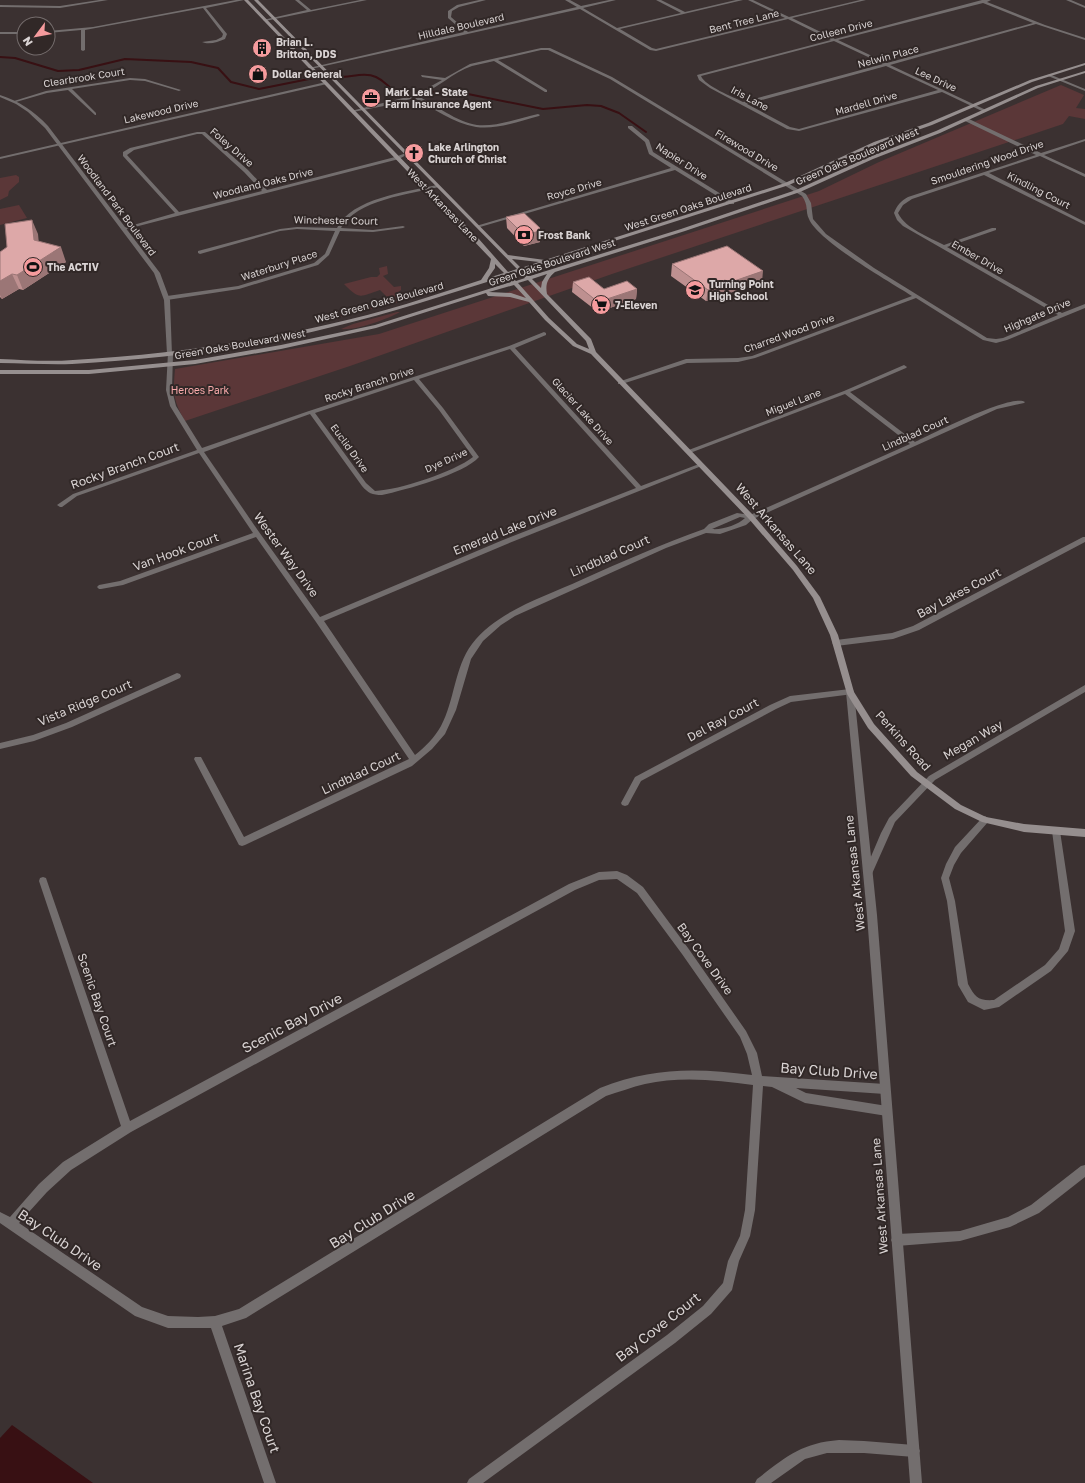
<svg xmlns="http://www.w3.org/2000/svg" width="1085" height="1483" viewBox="0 0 1085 1483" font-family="'Golos Text',sans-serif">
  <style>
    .green { fill: #5b3738 }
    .water { fill: #381013 }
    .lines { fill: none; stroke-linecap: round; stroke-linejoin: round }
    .stream { stroke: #381013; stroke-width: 2 }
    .minor { fill: #736e6e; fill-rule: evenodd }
    .tertiary { fill: #736e6e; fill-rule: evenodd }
    .secondary { fill: #968f8f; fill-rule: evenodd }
    .wall { fill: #be9090 }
    .shaded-wall { fill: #9b7676 }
    .building { fill: #dda8a8; stroke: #9b7676 }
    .labels { text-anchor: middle; stroke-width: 4; stroke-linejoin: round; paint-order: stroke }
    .far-street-label { font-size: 10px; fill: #d9d3d3; stroke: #312827 }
    .far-poi-label { font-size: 10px; font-weight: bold; fill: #d9d3d3; stroke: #312827; text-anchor: start }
    .far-park-label { font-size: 10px; fill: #f9aaab; stroke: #312827 }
    .street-label { font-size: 12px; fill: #d9d3d3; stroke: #312827 }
    .near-street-label { font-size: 14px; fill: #d9d3d3; stroke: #312827 }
  </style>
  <rect width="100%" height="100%" fill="#3b3131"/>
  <path class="green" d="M1061,85l23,10 -8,13 9,1v10l-16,-3 -6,8 -451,150 -262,92 -165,55c-12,-20 -12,-29 -10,-52l204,-35 440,-143 60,-29z
    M16,175l3,2v5l-10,9 -1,5 -8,4v-22z
    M19,205l8,13 -27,7v-16z
    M387,266l1,8 -5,2 11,11 7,-1v4l-5,4 3,8 -66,17 1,-3 57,-15 -11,-11c-21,7 -20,10 -36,-6l27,-7h6l3,-3 -1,-6z
    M397,312h3c-12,7 -45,19 -59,17l12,-5z"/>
  <path class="water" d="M12,1425l81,58h-93v-45z"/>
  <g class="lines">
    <path class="stream" d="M0,57l15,1 43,13 21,-1 46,-11 66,3 27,6 13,14 28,7 55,-11
      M340,77c11,0 25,-5 36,0 11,5 12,13 27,16
      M431,92l32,1 80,16 44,-4 14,1 18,7 27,19"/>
    <path class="minor" d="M99,0h9l-48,8 -60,-1v-2l60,1z
      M236,0h8l-38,8 21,26 -2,5c-7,3 -16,6 -23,3l14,-2 6,-3 1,-3 -20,-26 -118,22v20l-2,1 -2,-1v-20l-33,3v-2l45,-4z
      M295,0h4l12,10 49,-10h7l-102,21 -2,-1 44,-10z
      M479,0h7l-27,7 -7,4 -1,6 17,15 109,-25 -12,-7h5l11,6 28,-6h7l-33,8 34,20 64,-15 -25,-13h5l24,12 51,-12h7l-123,29 32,19 4,1 129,-31 -37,-18h5l36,17 71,-17h6l-74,18 43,21 147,-39h9l-4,2 58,23 40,13v2l-49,-16 -146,41 96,45v2h-2l-42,-20 -143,39 -12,-2 -77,-41 -11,-8 -2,-5 134,-35 -43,-21 -132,32 -6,-1 -70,-41 -269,60 -2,-1 155,-36 -16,-14v-7l9,-6zM983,3l50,20 -146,40 -49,-23zM834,41l49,23 -140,38c-10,-5 -38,-16 -42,-26zM886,66l52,24 -139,39 -9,-2 -43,-23z
      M1066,0h5l14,6v2z
      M0,32h24v2h-24z
      M541,48h9l62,29 194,117 5,9 2,16 13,15 48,34 113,70 9,1 7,-1 55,-23 -155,-89 -6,-6 -3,-7c3,-8 7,-12 14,-16l128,-42 -71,-34v-2h4l72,34 44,-14v2l-41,14 41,19v3l-45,-21 -51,17 96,49v3l-101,-50 -72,24 -9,6 -5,8c8,16 31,24 46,32l48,-17h4v2l-49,17 115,66 23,-9v4l-78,32 -11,3 -13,-3 -67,-42 -161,60 -17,4 -51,1 -65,21h-4v-2l68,-23 52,-1 14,-2 160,-60c-22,-14 -94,-55 -103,-77 -4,-8 0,-13 -7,-23l-192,-117 -62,-29h-7l-43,10 49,30v2h-2l-51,-31c-7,2 -15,3 -22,5 -19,6 -35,23 -54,30 17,9 39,26 59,29 20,2 42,-7 61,-11l2,1 -1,1c-19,5 -43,14 -63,11 -23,-4 -43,-19 -62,-29l-25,7 -36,7 -2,-1 64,-16 27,-15 -20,-3 -1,-2 24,3 25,-14z
      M1049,74l36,15v2l-37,-15z
      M130,78l15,1 36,11 -2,1 -34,-10 -15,-1 -58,9 24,24v2h-1l-27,-25 -21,3 -31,9 -2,-1 32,-10z
      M326,82l1,2 -327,75v-2z
      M628,126h4l17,14 4,12 81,50v2h-4l-55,-34 -195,57 -4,-1 195,-58 -22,-14 -4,-12 -17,-14z
      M197,132h8l43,38 19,20 128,-33 11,-4 2,1 -9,5 -276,71v-2l52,-15 -52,-57v-4l7,-4zM197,134h5l42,38 18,19 -83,21 -52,-57 7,-5z
      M437,185l2,1v1c-29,7 -83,13 -98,41l32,2 30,-4 2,1 -2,1 -30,4 -33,-1 -11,24 -11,10 -79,24 -72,11 -3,-2 3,-2 71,-10 76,-23 11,-9 10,-23 -38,-2 -17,2 -80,23 -2,-1v-2l82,-22 17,-2 40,1c15,-30 69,-36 100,-43z
      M544,332l2,1v2l-31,13 126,138 58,-22h4l1,1 -197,79 -183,77 91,134c10,-8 20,-18 26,-29 14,-26 13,-58 31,-82 25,-33 72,-47 109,-64 40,-18 81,-36 123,-51l5,-5 28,-11 13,2 160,-71 -65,-50 -155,59h-4v-2l158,-60 60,-26 3,2 -1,1 -56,24 65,50c17,-8 97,-49 110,-40l-1,1 -27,6 -244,110 -7,6 -26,9 -14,-1 -40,15 -151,68 -14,9 -18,16 -12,18 -15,51 -11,24 -13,15 -20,17 -167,79 -3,1 -3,-1 -45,-86 1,-2h6l43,80 165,-78 -93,-137 -60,-85 -133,48 -22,4h-2l-2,-2 2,-2 21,-4 133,-48 -54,-80 -122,43 -15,11h-2l-3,-2 16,-11 124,-44 -27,-44 -4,-16 2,-37 5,1 -1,36 4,16 26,42 107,-37 200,-65zM510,349l126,139 -133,52 -183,77 -61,-85 -55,-80 106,-38 52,72c6,7 10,9 20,9 23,-5 82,-21 97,-38l-36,-49 -24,-29zM414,380l25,30 34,47c-19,15 -74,33 -98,34l-9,-8 -51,-70zM740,517l5,1c-7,7 -23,12 -33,11z
      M1083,537h2v5l-166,88 -26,9 -57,7 -4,-3 4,-3 56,-7 21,-7z
      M177,673l3,1 1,2 -1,2 -108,49 -38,14 -34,8v-6l33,-8 33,-12z
      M1085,685v7l-150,88 -40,42 -24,54 -3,1 -3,-1 -1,-3 17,-40 8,-15 40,-42z
      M850,689l3,1 1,2 -1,2 -62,8 -15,7 -135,72 -13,24 -3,1 -3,-1 -1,-2 14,-26 135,-72 20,-9z
      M985,816l3,2 1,2 -1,2 -27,31 -7,12 -5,13 6,23 13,83c7,13 10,17 26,16l51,-35 14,-16 6,-18 -13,-100 1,-3 3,-1 3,1 1,3 15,100 -7,20 -17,20 -52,36 -15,3 -16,-8 -10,-17 -11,-84 -6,-23 5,-14 9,-17 27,-29z
      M617,871l10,4 16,12 45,61 58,83 11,22 5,23 123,8 4,1 1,4 -1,4 -4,1 -89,-6 10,5 81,13 4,1 1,4 -1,4 -4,1 -82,-13 -33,-16 -9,-1 -8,124 -5,26 -11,25 -7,29 -21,24 -36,29 -192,140h-16l2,-4 198,-144 36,-29 20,-23 5,-22 12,-25 5,-26 8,-125c-35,-5 -73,-9 -108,-1 -13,3 -26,8 -39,12l-360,222 -24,8 54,157h-12l-53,-155h-43l-33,-12 -135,-93v-11l10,5 29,-33 24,-22 58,-36 -82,-245 1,-3 3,-1 3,1 1,3 83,240 439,-237 30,-12zM617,879l20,14 45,61 58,83 7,17 5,21c-55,-7 -99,-8 -152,13l-361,221 -24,7 -17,1 -30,-1 -26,-9 -123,-84 28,-31 24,-22 60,-38 444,-242 24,-10z
      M1085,1165v12l-46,36 -29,14 -50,14 -63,5 -4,-2 -2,-4 2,-4 4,-2 63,-3 48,-14 23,-12 50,-39z
      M839,1440l25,1 50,4 4,2 2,4 -2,4 -4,2 -50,-4h-37l-22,6 -34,24h-16l2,-4c29,-22 44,-36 82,-39z"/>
    <path class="tertiary" d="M0,95c19,6 34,16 48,31l112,147 10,27 2,55 -5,-1 -3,-54 -10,-27 -109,-145 -17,-16 -12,-8 -16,-7z
      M850,689l4,3 23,223 45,568h-12l-43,-568 -21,-223z"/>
    <path class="secondary" d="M244,0h4l230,238 30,34 9,-3 -263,-269h4l250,255 37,5 240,-77 89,-41 54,-19 102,-43 55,-17v2l-53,17 -100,43 -54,19 -89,41 -265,85 6,6 151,-47 115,-39 73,-33 67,-26 100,-45 49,-15v2l-47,15 -98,45 -67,26 -73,33 -115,39 -130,41c-7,6 -10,12 -8,22l44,45 5,13 157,163 44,51 23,31 18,38 16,57 20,32 43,48 44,33 25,12 38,7 61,5v8l-61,-5 -42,-10 -27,-13 -44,-33 -43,-48 -21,-34 -17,-59 -17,-37 -20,-28 -44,-51 -158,-165 -18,-8 -28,-26 -16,-18 -19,-5 -22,-1 -2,-3 -110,35 -95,21 -86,15 -106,10h-89v-4h89l106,-10 86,-15 94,-20 136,-43 -5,-6c-57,18 -115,37 -174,51 -84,21 -173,32 -260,37 -23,1 -48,-1 -72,-1v-4c24,1 49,3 73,1 86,-5 173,-16 257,-36 51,-11 102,-28 151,-44l8,-12 2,-9zM512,259l27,3 -18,6zM495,264l9,9 -16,5 7,-10zM519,272l6,6 -9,3 -6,-6zM547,274l-5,8 -1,6 -9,-9zM528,280l58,61 3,8 -12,-5 -28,-26 -31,-35zM514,285l12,13 -15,-5 -22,-1z"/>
  </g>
  <path class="wall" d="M506,217l34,11v14l-16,4 -17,-18z
    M38,234v7l28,21 -43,28 -4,-1 -17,10 -2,-2v-45z
    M672,264l90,18 -56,19 -35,-25z
    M573,282l31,7h33l-1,10 -38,13 -26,-20z"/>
  <path class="shaded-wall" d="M32,220l6,14 2,21 -6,-15z
    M540,228v14l-16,4v-11z
    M61,247l5,15 -43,28 -6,-15z
    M763,271l-1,11 -56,19 2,-11z
    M12,274l7,15 -17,10 -2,-4v-14z
    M637,289l-1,10 -38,13v-10z"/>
  <path class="building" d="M524,213l16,15 -2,1 2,2 -16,4 -18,-18z
    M32,220l2,20 27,7 -44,28 -5,-1 -12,7v-29l7,-5 -2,-23z
    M727,246l36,25 -55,19 -36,-26z
    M589,277l15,12 23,-8 10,8 -39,13 -25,-20z"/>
  <defs>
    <symbol id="building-disc" viewBox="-11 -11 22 22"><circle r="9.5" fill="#f59b9d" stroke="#312827"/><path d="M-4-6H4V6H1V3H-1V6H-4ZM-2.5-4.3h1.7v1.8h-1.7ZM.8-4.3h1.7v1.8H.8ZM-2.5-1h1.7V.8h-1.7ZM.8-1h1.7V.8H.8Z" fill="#111"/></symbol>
    <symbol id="shop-disc" viewBox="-11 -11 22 22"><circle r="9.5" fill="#f59b9d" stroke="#312827"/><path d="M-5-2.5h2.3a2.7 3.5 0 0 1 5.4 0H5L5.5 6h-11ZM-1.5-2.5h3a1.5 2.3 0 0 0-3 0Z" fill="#111"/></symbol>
    <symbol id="office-disc" viewBox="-11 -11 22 22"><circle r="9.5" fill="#f59b9d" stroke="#312827"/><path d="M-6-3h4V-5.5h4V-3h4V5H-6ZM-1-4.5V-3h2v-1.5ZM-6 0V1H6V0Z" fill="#111"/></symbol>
    <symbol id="church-disc" viewBox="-11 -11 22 22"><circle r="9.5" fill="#f59b9d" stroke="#312827"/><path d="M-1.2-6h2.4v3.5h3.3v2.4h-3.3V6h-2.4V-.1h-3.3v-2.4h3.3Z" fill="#111"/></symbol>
    <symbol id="bank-disc" viewBox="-11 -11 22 22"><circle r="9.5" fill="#f59b9d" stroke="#312827"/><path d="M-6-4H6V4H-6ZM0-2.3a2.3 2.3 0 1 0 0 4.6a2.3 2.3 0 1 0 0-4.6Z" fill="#111"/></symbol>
    <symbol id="stadium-disc" viewBox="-11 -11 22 22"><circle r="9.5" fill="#f59b9d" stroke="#312827"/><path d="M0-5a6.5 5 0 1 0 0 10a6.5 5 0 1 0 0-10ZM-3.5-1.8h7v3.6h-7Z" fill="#111"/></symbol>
    <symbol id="school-disc" viewBox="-11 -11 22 22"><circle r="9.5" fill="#f59b9d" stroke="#312827"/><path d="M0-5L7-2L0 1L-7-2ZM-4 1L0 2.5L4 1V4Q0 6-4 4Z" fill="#111"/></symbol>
    <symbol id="supermarket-disc" viewBox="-11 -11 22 22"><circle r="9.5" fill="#f59b9d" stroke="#312827"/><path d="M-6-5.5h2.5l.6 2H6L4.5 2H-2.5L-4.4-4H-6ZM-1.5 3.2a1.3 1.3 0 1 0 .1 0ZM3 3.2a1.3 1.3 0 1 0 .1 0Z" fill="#111"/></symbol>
  </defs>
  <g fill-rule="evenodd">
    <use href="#building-disc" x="251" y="37" width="22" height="22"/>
    <use href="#shop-disc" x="247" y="63" width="22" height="22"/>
    <use href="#office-disc" x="360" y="87" width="22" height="22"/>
    <use href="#church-disc" x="403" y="142" width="22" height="22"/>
    <use href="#bank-disc" x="513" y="224" width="22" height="22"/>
    <use href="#stadium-disc" x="22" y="256" width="22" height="22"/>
    <use href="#school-disc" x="684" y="279" width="22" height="22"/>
    <use href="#supermarket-disc" x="590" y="294" width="22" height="22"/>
  </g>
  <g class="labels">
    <g class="far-street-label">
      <text transform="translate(744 21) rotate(-14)" y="4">Bent Tree Lane</text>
      <text transform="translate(461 26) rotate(-13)" y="4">Hilldale Boulevard</text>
      <text transform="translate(841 30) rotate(-14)" y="4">Colleen Drive</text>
      <text transform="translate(888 56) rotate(-15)" y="4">Nelwin Place</text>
      <text transform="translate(84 77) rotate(-9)" y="4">Clearbrook Court</text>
      <text transform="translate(936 79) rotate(25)" y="4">Lee Drive</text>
      <text transform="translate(750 98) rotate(28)" y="4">Iris Lane</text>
      <text transform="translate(866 103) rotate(-16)" y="4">Mardell Drive</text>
      <text transform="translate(161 111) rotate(-13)" y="4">Lakewood Drive</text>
      <text transform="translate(232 147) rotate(41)" y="4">Foley Drive</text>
      <text transform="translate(747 150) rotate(31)" y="4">Firewood Drive</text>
      <text transform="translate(857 156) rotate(-23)" y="4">Green Oaks Boulevard West</text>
      <text transform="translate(682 161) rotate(33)" y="4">Napier Drive</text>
      <text transform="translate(987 162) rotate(-19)" y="4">Smouldering Wood Drive</text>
      <text transform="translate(263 183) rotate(-14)" y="4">Woodland Oaks Drive</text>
      <text transform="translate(574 189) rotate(-16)" y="4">Royce Drive</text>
      <text transform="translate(1039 190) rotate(27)" y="4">Kindling Court</text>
      <text transform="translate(117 205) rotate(53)" y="4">Woodland Park Boulevard</text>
      <text transform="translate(443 205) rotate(46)" y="4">West Arkansas Lane</text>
      <text transform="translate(688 207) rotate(-18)" y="4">West Green Oaks Boulevard</text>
      <text transform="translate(336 220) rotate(1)" y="4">Winchester Court</text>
      <text transform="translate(978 257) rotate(30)" y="4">Ember Drive</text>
      <text transform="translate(552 262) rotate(-18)" y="4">Green Oaks Boulevard West</text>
      <text transform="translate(279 265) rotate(-18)" y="4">Waterbury Place</text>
      <text transform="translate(379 302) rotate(-15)" y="4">West Green Oaks Boulevard</text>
      <text transform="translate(1037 315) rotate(-23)" y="4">Highgate Drive</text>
      <text transform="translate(789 333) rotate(-20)" y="4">Charred Wood Drive</text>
      <text transform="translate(240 344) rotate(-10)" y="4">Green Oaks Boulevard West</text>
      <text transform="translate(369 384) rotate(-18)" y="4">Rocky Branch Drive</text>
      <text transform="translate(793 402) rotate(-21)" y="4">Miguel Lane</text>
      <text transform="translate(583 411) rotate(48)" y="4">Glacier Lake Drive</text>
      <text transform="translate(915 433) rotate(-24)" y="4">Lindblad Court</text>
      <text transform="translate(350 448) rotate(54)" y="4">Euclid Drive</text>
      <text transform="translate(446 460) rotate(-24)" y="4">Dye Drive</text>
    </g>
    <g class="far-poi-label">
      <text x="276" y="46">Brian L.<tspan x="276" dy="12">Britton, DDS</tspan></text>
      <text x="272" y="78">Dollar General</text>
      <text x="385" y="96">Mark Leal - State<tspan x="385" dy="12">Farm Insurance Agent</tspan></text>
      <text x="428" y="151">Lake Arlington<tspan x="428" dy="12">Church of Christ</tspan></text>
      <text x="538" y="239">Frost Bank</text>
      <text x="47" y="271">The ACTIV</text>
      <text x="709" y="288">Turning Point<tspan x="709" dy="12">High School</tspan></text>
      <text x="615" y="309">7-Eleven</text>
    </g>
    <g class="far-park-label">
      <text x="200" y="394">Heroes Park</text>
    </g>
    <g class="street-label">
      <text transform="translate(125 466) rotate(-20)" y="4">Rocky Branch Court</text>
      <text transform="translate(776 529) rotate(49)" y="4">West Arkansas Lane</text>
      <text transform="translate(505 531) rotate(-22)" y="4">Emerald Lake Drive</text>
      <text transform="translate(176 552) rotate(-20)" y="4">Van Hook Court</text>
      <text transform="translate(286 555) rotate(54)" y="4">Wester Way Drive</text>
      <text transform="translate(610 556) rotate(-24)" y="4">Lindblad Court</text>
      <text transform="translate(959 593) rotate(-28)" y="4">Bay Lakes Court</text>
      <text transform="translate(85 703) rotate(-23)" y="4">Vista Ridge Court</text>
      <text transform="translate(723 720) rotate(-28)" y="4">Del Ray Court</text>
      <text transform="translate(973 740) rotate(-30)" y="4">Megan Way</text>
      <text transform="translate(903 741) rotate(48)" y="4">Perkins Road</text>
      <text transform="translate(361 773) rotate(-25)" y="4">Lindblad Court</text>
      <text transform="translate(855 873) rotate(-96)" y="4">West Arkansas Lane</text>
      <text transform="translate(705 959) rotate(54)" y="4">Bay Cove Drive</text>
      <text transform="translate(97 1000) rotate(71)" y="4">Scenic Bay Court</text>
      <text transform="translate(880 1196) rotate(-94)" y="4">West Arkansas Lane</text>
    </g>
    <g class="near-street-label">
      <text transform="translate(292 1023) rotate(-28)" y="5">Scenic Bay Drive</text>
      <text transform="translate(829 1071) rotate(4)" y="5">Bay Club Drive</text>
      <text transform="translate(372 1219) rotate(-32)" y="5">Bay Club Drive</text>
      <text transform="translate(60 1240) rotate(34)" y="5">Bay Club Drive</text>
      <text transform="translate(658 1327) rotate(-38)" y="5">Bay Cove Court</text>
      <text transform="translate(257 1398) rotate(71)" y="5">Marina Bay Court</text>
    </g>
  </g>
  <g transform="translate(36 36) rotate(238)"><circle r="19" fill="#312827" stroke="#746c6c"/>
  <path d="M0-3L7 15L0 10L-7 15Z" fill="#f59b9d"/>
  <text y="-6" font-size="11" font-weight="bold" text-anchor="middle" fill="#d9d3d3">N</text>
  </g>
</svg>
